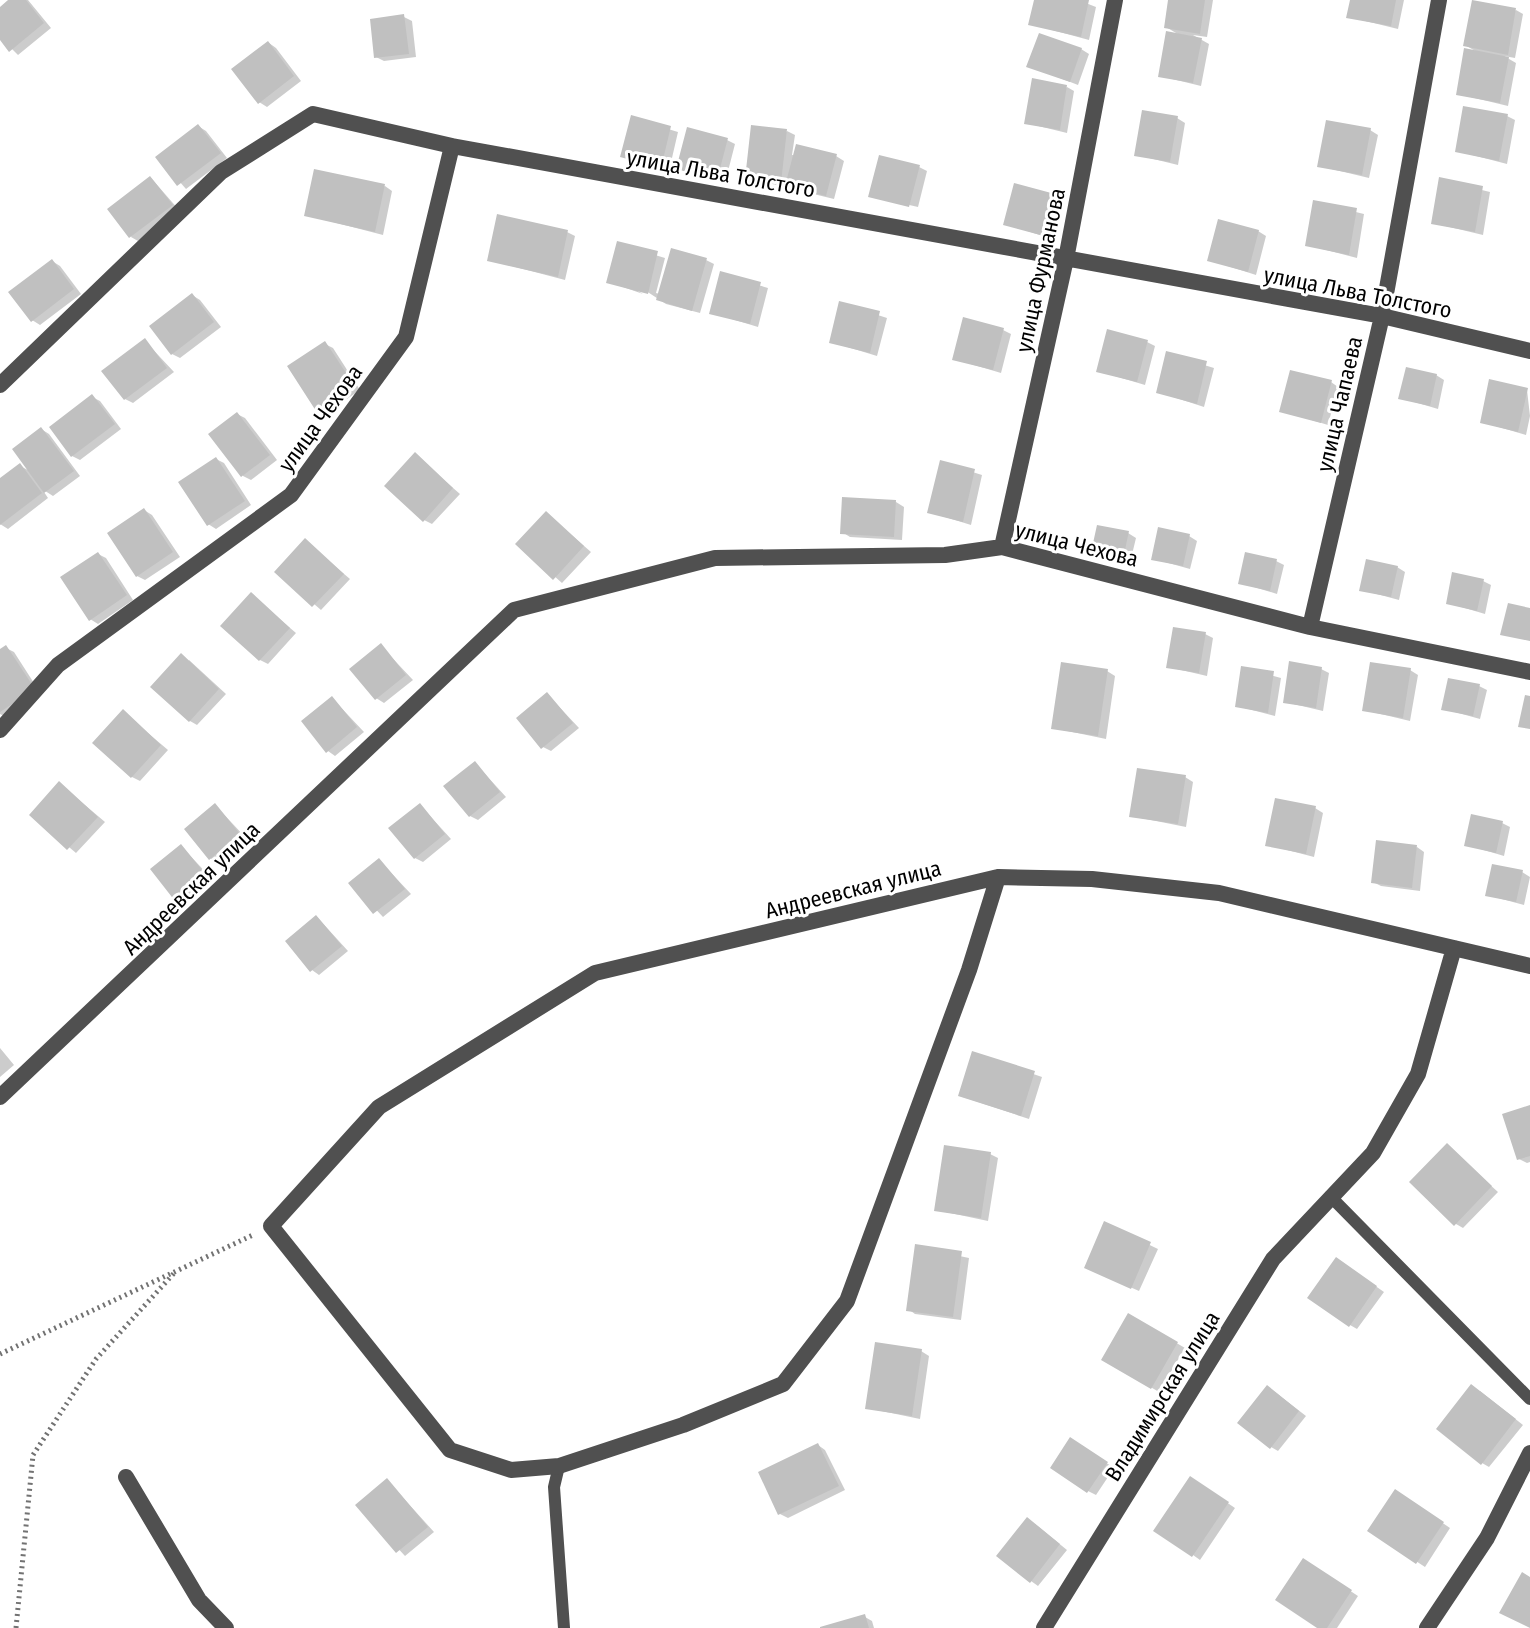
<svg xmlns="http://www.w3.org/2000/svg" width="1530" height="1628" viewBox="0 0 1530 1628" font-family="'Fira Sans Condensed',sans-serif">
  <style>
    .shadow { fill: #0003 }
    .building { fill: #c0c0c0 }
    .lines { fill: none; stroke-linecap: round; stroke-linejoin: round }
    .path { stroke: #727272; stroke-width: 5; stroke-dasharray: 2 4; stroke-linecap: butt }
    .lane { stroke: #505050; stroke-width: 12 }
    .street { stroke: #505050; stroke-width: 16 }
    .labels { text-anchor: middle; stroke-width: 6; stroke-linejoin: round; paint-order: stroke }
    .street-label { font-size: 22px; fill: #000; stroke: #fff }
  </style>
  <rect width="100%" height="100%" fill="#fff"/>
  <path class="shadow" d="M11,0h17l23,28 -33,27 -18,-18v-28z
    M1036,0h42l18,7 -7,33 -59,-16z
    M1170,0h43l-6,37 -14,-2 16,9 -8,42 -41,-10 21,-40 -15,-9z
    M1352,0h52l-6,29 -49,-12z
    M1516,10l7,4 -8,44 -11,-2 12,7 -8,43 -50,-12 19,-42 -12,-7z
    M404,17l8,4 4,36 -32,4 -8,-4z
    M269,43l7,5 25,33 -34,26 -8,-5z
    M1081,49l8,5 -11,31 -49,-19z
    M1067,87l7,4 -7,42 -41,-10z
    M1507,116l8,4 -8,44 -50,-13z
    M632,118l46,14 -9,39 -47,-15z
    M1177,118l8,5 -7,42 -41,-10z
    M198,126l8,5 21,27 -41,31 -28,-32z
    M1370,130l8,5 -9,43 -50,-12z
    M787,131l8,4 -3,20 44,1 8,5 -10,38 -87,-21z
    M727,140l8,4 -10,39 -47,-15z
    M919,167l8,4 -9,36 -48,-11z
    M151,178l28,32 -41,31 -7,-4z
    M1441,180l49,12 -7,43 -50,-12z
    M385,186l7,5 -9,44 -77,-20z
    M1054,196l8,4 -10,39 -46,-15z
    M1315,202l49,12 -7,44 -50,-13z
    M1258,231l8,5 -10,39 -47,-15z
    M567,232l8,4 -10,44 -76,-20z
    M619,244l46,14 -9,35 4,1 46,-34 8,4 -14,49 -34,-9 -26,-17 -2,4 5,3 -34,-12z
    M52,261l8,5 21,28 -41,31 -8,-5z
    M722,274l46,14 -10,39 -46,-14z
    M192,295l8,5 21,27 -41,31 -8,-4z
    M841,303l46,15 -10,38 -46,-14z
    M1003,330l8,4 -10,39 -47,-14z
    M145,341l29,31 -41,31 -8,-4z
    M1147,342l8,4 -10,39 -47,-14z
    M325,344l8,4 27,42 -35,24 -8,-5z
    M1168,354l46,14 -10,39 -46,-15z
    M1436,375l8,5 -6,29 -37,-11z
    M1331,382l7,5 -10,38 -46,-14z
    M1527,390l3,26 -4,19 -44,-13z
    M92,397l8,4 21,28 -41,31 -8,-4z
    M237,414l8,4 32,42 -26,20 -8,-4z
    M41,429l8,5 31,42 -27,20 -11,-7 6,9 -40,31 -8,-5v-43l20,-15 12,6z
    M415,455l45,39 -28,30 -8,-4z
    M216,459l8,4 27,42 -35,24 -8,-5z
    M941,462l41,13 -11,50 -42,-13z
    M896,502l8,5 -2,33 -52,-3 -8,-5z
    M144,510l8,5 28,42 -35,23 -8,-4z
    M546,513l45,39 -29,31 -44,-39z
    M1128,533l8,5 -7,29 -36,-11z
    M1189,536l8,5 -7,28 -36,-10z
    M305,541l45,38 -29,31 -44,-38z
    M98,554l8,4 27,42 -35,24 -8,-5z
    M1276,561l8,4 -7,29 -36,-11z
    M1397,567l8,5 -6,28 -37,-10z
    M1483,581l8,4 -6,29 -37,-11z
    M251,595l45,38 -28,31 -8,-4z
    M1205,634l8,4 -6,38 -39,-9z
    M381,646l32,34 -29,23 -8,-5z
    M6,648l8,4 27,42 -35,23 -6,-3v-62z
    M189,660l37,34 -29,31 -7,-4z
    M1243,668l38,10 -6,38 -38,-10z
    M1321,669l8,4 -6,38 -38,-9z
    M1410,670l8,5 -8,46 -46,-11z
    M1107,671l8,5 -9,63 -53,-11z
    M1479,686l8,4 -7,29 -36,-10z
    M547,694l32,34 -28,23 -8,-4z
    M332,698l32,34 -29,24 -7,-5z
    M123,712l45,38 -28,31 -8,-4z
    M475,763l31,34 -28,23 -8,-4z
    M1185,777l8,5 -7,45 -55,-11z
    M60,784l45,38 -29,31 -45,-38z
    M215,805l32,34 -29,24 -8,-5z
    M420,805l31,34 -28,23 -8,-4z
    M1315,808l8,5 -9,44 -46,-12z
    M1502,823l8,4 -6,29 -37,-11z
    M181,846l32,34 -29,24 -8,-5z
    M1417,847l7,5 -4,39 -39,-5 -8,-4z
    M379,860l32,34 -28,23 -32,-34z
    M1522,872l8,5 -6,28 -37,-10z
    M317,917l31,34 -29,24 -7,-5z
    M0,1048l14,17 -14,12z
    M973,1053l69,24 -13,42 -69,-23z
    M1530,1107v55l-3,1 -8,-4z
    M1447,1146l51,46 -35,36 -7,-4z
    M990,1154l8,4 -10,63 -52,-11z
    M1106,1224l52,25 -19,42 -45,-20z
    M917,1247l52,11 -8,62 -46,-6 -7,-5z
    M1344,1264l40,28 -27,37 -7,-4z
    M1129,1315l56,33 -26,44 -56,-33z
    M921,1351l8,5 -9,63 -53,-11z
    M1480,1391l43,34 -34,42 -7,-4z
    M1275,1392l31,24 -28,35 -7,-4z
    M1078,1444l36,24 -18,27 -8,-4z
    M818,1445l7,5 20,40 -57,28 -8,-4z
    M387,1480l47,52 -29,24 -47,-51z
    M1198,1483l37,25 -35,52 -7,-5z
    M1403,1496l47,32 -25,39 -55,-36z
    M1035,1524l32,26 -29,36 -7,-5z
    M1311,1565l47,31 -21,32h-16z
    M865,1617l7,4 2,7h-50z"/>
  <path class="building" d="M8,0h18l18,23 -35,29 -9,-12v-33z
    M1034,0h55l-8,37 -53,-12z
    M1168,0h37l-5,34 -36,-6z
    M1350,0h46l-5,26 -45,-8z
    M1472,0l44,8 -8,47 -45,-9z
    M404,14l5,40 -35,4 -4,-39z
    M1166,31l36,7 -9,45 -35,-6z
    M1039,33l43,15 -12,34 -44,-15z
    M268,41l26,35 -36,28 -27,-35z
    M1464,48l45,9 -9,46 -44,-8z
    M1032,78l35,7 -7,45 -36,-6z
    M1463,106l45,8 -9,47 -44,-9z
    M1142,110l36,6 -8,46 -36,-6z
    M631,115l40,11 -10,42 -41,-11z
    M1326,120l45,8 -9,47 -45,-8z
    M198,124l23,29 -44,33 -22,-29z
    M751,125l36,4 -6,54 -36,-4z
    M687,127l41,11 -11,42 -41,-11z
    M796,144l41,10 -11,42 -41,-10z
    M879,155l41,10 -11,42 -41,-10z
    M314,169l71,15 -10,48 -71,-16z
    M150,176l23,29 -44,33 -22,-29z
    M1439,177l44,9 -8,46 -44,-8z
    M1014,183l41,11 -11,42 -41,-11z
    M1313,200l44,8 -8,47 -44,-9z
    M497,214l71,16 -10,47 -71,-16z
    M1218,219l41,11 -11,42 -41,-11z
    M617,241l41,10 -10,43 -42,-11z
    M671,248l36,10 -15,53 -36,-11z
    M52,259l22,30 -43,33 -23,-30z
    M720,271l41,11 -11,42 -41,-10z
    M192,293l22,29 -43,33 -22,-29z
    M839,301l41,10 -10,42 -41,-10z
    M963,317l41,11 -11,42 -41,-10z
    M1107,329l41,11 -11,42 -41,-10z
    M145,338l22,30 -43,32 -23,-29z
    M325,341l29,44 -38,26 -29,-45z
    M1166,351l41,10 -10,43 -41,-11z
    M1406,367l31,7 -7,32 -32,-7z
    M1290,370l42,10 -11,43 -42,-11z
    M1489,379l39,9 -10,44 -38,-9z
    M92,394l23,30 -44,33 -22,-30z
    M237,412l33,43 -29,22 -33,-43z
    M41,427l33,44 -30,22 -32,-44z
    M415,452l38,36 -30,34 -39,-36z
    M216,457l29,44 -38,25 -29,-44z
    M940,460l35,9 -12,53 -36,-9z
    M20,463l22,30 -42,32v-47z
    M842,497l54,3 -2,37 -54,-3z
    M144,508l29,44 -37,25 -29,-44z
    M546,511l38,35 -31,34 -38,-36z
    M1097,525l32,6 -7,33 -32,-7z
    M1158,527l32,7 -7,32 -32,-6z
    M305,538l39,36 -32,33 -38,-35z
    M98,552l29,43 -38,26 -29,-44z
    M1245,552l32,7 -7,32 -32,-7z
    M1366,559l32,7 -7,31 -32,-6z
    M1452,572l32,7 -7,32 -31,-7z
    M251,592l39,36 -31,33 -39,-35z
    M1508,603l22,5v33l-30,-6z
    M1173,627l33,5 -7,41 -33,-5z
    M381,643l25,32 -31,25 -26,-31z
    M6,645l29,44 -35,23v-63z
    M181,653l38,36 -30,33 -39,-35z
    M1289,661l33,6 -6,41 -33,-5z
    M1061,662l47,7 -10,67 -47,-7z
    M1370,662l41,6 -8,50 -41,-7z
    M1241,666l33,5 -6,42 -33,-6z
    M1448,678l32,6 -7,32 -32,-6z
    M547,692l26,31 -32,26 -25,-31z
    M1525,695l5,1v33l-12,-2z
    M332,696l25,31 -31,26 -25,-32z
    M123,709l38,36 -30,33 -39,-35z
    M475,761l25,31 -31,25 -26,-31z
    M1137,768l49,7 -8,49 -49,-7z
    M59,781l39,36 -31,33 -38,-35z
    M1275,798l41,8 -10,48 -41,-8z
    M215,803l25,31 -31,26 -25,-31z
    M420,803l25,31 -31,25 -26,-31z
    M1471,814l32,7 -7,32 -32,-7z
    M1376,840l41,5 -5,43 -41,-5z
    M181,844l25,31 -31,26 -25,-32z
    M379,858l26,31 -32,25 -25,-31z
    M1492,864l31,6 -7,32 -31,-6z
    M316,915l26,31 -32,26 -25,-31z
    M972,1051l63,20 -14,45 -63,-20z
    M1530,1105v51l-13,4 -15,-46z
    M1447,1143l45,43 -38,40 -45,-44z
    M944,1145l47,7 -10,66 -47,-7z
    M1104,1221l47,21 -20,47 -47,-21z
    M915,1244l47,7 -9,66 -47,-6z
    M1336,1257l41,29 -28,41 -42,-29z
    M1128,1313l50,29 -27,47 -50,-29z
    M875,1342l47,7 -10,67 -47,-7z
    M1471,1384l45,35 -35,46 -45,-36z
    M1267,1385l32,26 -29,38 -33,-26z
    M1070,1437l38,25 -21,31 -37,-25z
    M818,1443l21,43 -61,29 -20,-43z
    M1190,1476l39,26 -37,55 -39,-26z
    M387,1478l41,49 -32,26 -41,-48z
    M1395,1489l49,33 -28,42 -49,-33z
    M1027,1517l33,27 -30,39 -34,-27z
    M1303,1558l49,32 -25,38h-10l-42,-28z
    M1522,1572l8,5v51l-31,-15z
    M865,1614l4,14h-49v-1z"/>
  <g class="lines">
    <path class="path" d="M0,1354l255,-120
      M16,1628l17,-173 63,-96 80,-88"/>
    <path class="lane" d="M1330,1196l200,203
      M559,1466l-5,21 10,141"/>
    <path class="street" d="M0,385l221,-213 92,-58 139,32 930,170 148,35
      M1002,547l64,-288 49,-259
      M1310,627l72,-311 57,-316
      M0,730l58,-65 233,-170 115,-158 46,-191
      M998,877l-29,93 -122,331 -64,83 -100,41 -124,41 -48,4 -61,-20 -179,-224 108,-119 216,-134 403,-96 94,2 127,14 311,73
      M0,1097l514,-487 201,-52 230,-3 57,-8 308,80 220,45
      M126,1477l73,123 27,28
      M1044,1628l229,-369 100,-106 45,-79 36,-126
      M1427,1628l60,-90 43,-85"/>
  </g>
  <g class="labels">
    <g class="street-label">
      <text transform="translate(721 173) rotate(10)" y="8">улица Льва Толстого</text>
      <text transform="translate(1040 270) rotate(-78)" y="8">улица Фурманова</text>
      <text transform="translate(1358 292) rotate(11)" y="8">улица Льва Толстого</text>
      <text transform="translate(1339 404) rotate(-77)" y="8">улица Чапаева</text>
      <text transform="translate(320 418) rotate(-54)" y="8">улица Чехова</text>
      <text transform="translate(1077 544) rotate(14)" y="8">улица Чехова</text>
      <text transform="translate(191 888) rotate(-44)" y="8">Андреевская улица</text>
      <text transform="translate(853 889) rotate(-14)" y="8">Андреевская улица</text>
      <text transform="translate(1162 1396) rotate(-58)" y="8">Владимирская улица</text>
    </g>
  </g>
</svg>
